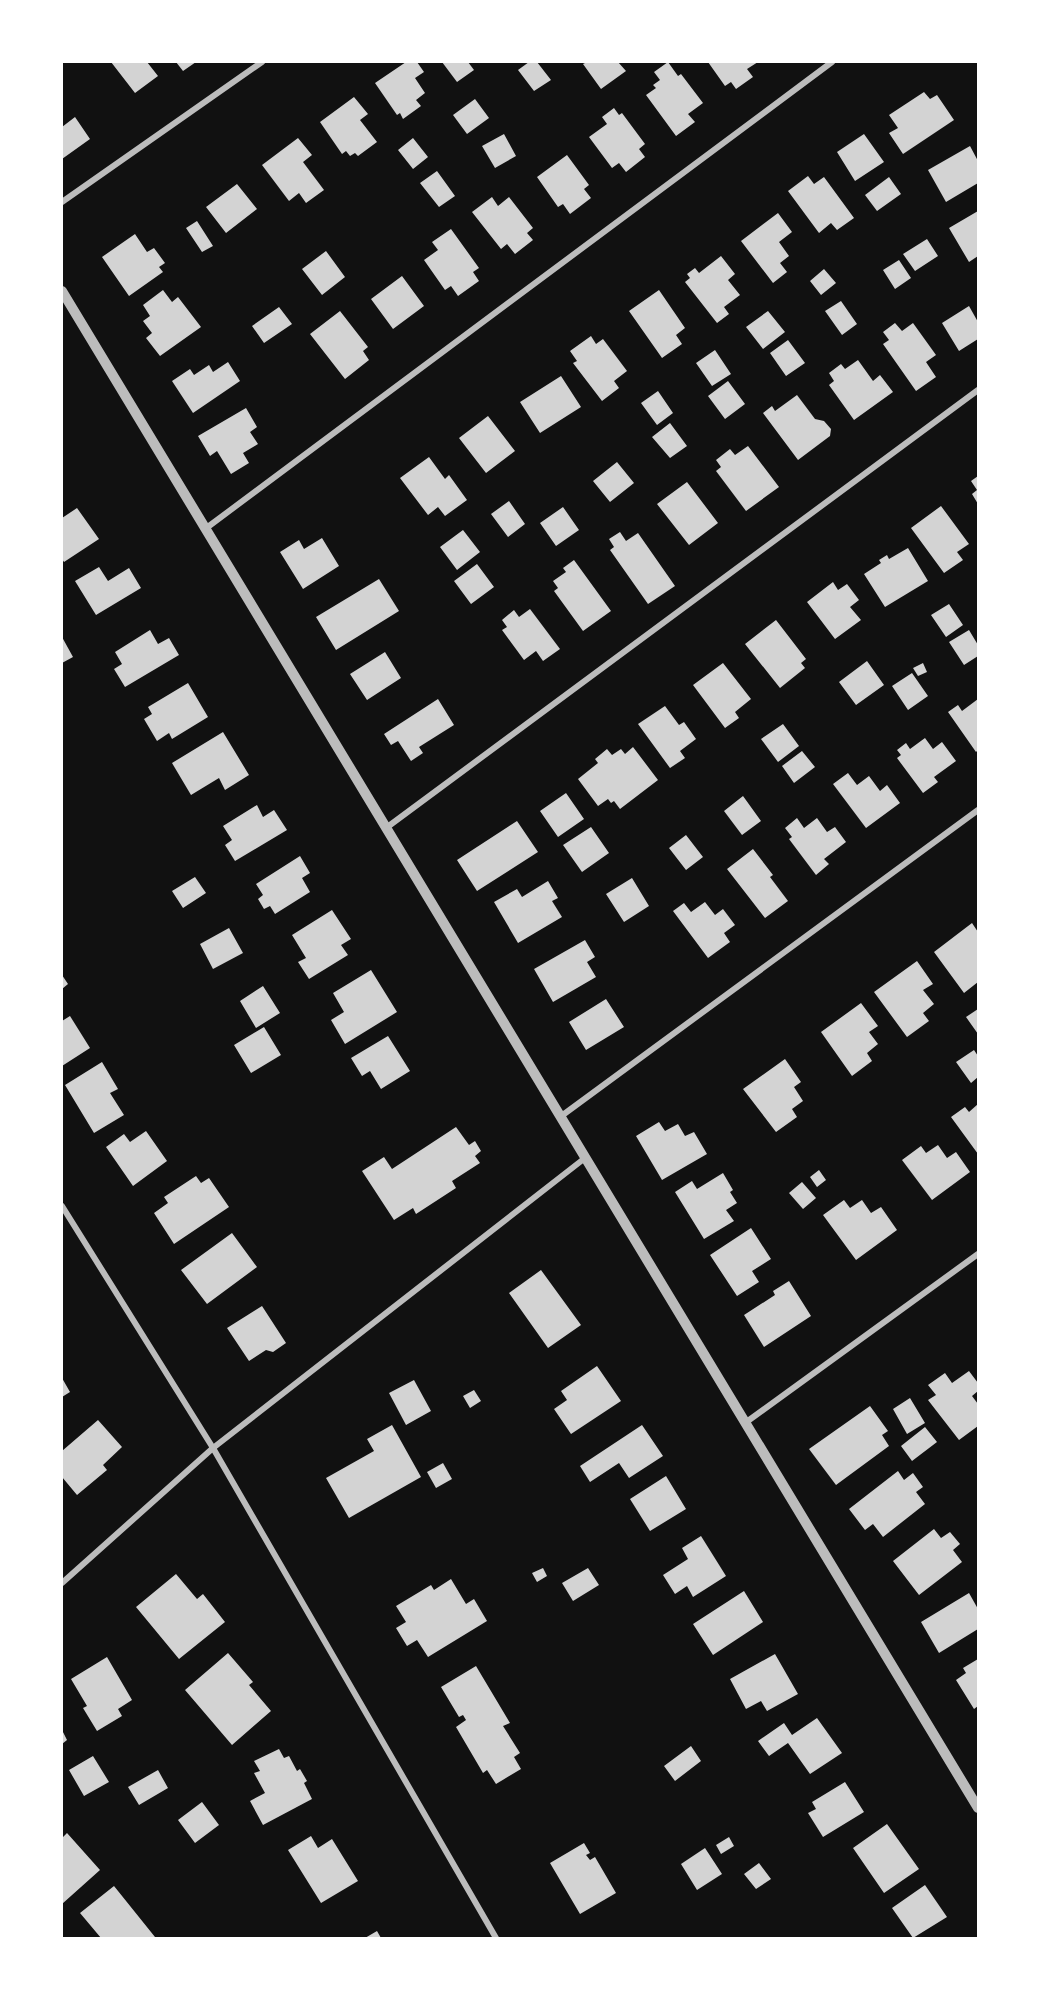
<svg xmlns="http://www.w3.org/2000/svg" width="1040" height="2000" viewBox="0 0 1040 2000" font-family="'Zilla Slab',serif">
  <style>
    .building { fill: #d3d3d3 }
    .lines { fill: none; stroke-linecap: round; stroke-linejoin: round }
    .minor { stroke: #bcbcbc; stroke-width: 6 }
    .tertiary { stroke: #bcbcbc; stroke-width: 10 }
  </style>
  <rect width="100%" height="100%" fill="#111"/>
  <path class="building" d="M111,62h36l11,14 -23,17z
    M176,62h20l-13,9z
    M406,62h11l7,10 -9,6 10,15 -9,7 5,6 -18,13 -3,-6 -3,2 -22,-32z
    M442,62h26l6,8 -17,12z
    M529,62h8l14,18 -17,11 -16,-21z
    M587,62h31l8,9 -25,18 -18,-25z
    M668,62l10,14 3,-2 22,29 -15,11 7,8 -19,14 -30,-41 10,-7 -3,-3 7,-5 -6,-8z
    M708,62h50l-11,7 6,8 -17,12 -5,-7 -6,4z
    M924,92l6,7 7,-4 17,25 -51,34 -14,-21 9,-5 -9,-13z
    M354,97l14,17 -8,6 17,22 -19,14 -3,-3 -5,3 -4,-5 -4,3 -22,-32z
    M475,99l14,19 -22,16 -14,-19z
    M614,108l5,7 3,-2 23,31 -6,5 6,8 -19,15 -7,-9 -7,5 -23,-31 18,-13 -5,-7z
    M75,117l15,22 -28,20v-32z
    M504,134l12,22 -21,12 -13,-22z
    M864,134l20,28 -29,19 -18,-29z
    M298,138l14,17 -9,7 21,28 -18,13 -7,-10 -10,8 -27,-36z
    M413,138l15,19 -15,12 -15,-19z
    M970,146l8,15v22l-32,19 -18,-32z
    M567,155l22,30 -5,4 7,9 -21,16 -7,-10 -5,3 -21,-30z
    M437,171l18,25 -16,11 -19,-24z
    M808,176l6,8 10,-7 30,41 -17,12 -6,-7 -12,10 -31,-42z
    M889,177l12,17 -24,17 -12,-16z
    M237,184l20,25 -31,24 -20,-26z
    M492,197l6,9 11,-9 24,31 -6,5 6,7 -18,14 -8,-10 -6,5 -29,-37z
    M978,211v45l-9,6 -20,-34z
    M778,213l14,19 -13,10 10,14 -9,7 7,9 -14,11 -32,-42z
    M197,221l16,25 -11,6 -16,-24z
    M451,229l28,39 -6,4 6,9 -21,15 -7,-10 -6,4 -21,-30 14,-10 -6,-8z
    M135,234l12,18 7,-4 11,15 -6,4 4,5 -34,24 -27,-39z
    M927,239l11,17 -23,15 -12,-17z
    M326,251l19,26 -23,18 -20,-26z
    M721,256l14,18 -7,6 12,15 -16,12 5,7 -12,9 -32,-41 5,-4 -3,-4 8,-6 4,5z
    M899,260l12,18 -16,11 -12,-19z
    M824,269l12,14 -15,12 -11,-14z
    M402,276l22,30 -31,23 -22,-30z
    M163,290l9,12 6,-5 23,30 -41,29 -14,-18 6,-5 -9,-12 7,-5 -7,-11z
    M659,290l26,38 -9,7 6,9 -20,14 -33,-47z
    M841,301l16,23 -15,11 -17,-24z
    M969,306l9,16v17l-19,12 -17,-28z
    M279,307l13,17 -28,19 -12,-17z
    M340,311l28,36 -5,4 6,9 -24,19 -35,-45z
    M768,311l17,21 -22,17 -17,-22z
    M895,323l7,8 11,-8 23,32 -10,7 10,15 -20,14 -33,-47 6,-4 -6,-8z
    M591,336l5,8 7,-5 24,32 -13,10 5,7 -17,13 -29,-38 4,-2 -7,-10z
    M788,340l17,23 -19,13 -16,-23z
    M715,350l16,24 -19,12 -16,-23z
    M858,360l15,21 7,-6 13,17 -39,28 -25,-35 5,-4 -5,-8 12,-9 4,5z
    M228,362l12,19 -47,32 -21,-32 18,-12 4,6 15,-10 4,7z
    M561,376l20,31 -41,26 -20,-31z
    M728,381l17,23 -20,15 -17,-23z
    M658,391l15,22 -16,12 -16,-22z
    M797,395l18,24 9,2 7,8 -1,7 -32,24 -35,-47 9,-7 3,5z
    M246,408l11,19 -7,5 8,12 -15,9 6,10 -18,11 -14,-23 -7,5 -12,-20z
    M488,416l27,35 -29,22 -27,-35z
    M670,423l17,23 -17,12 -18,-21z
    M748,446l31,41 -33,24 -30,-40 5,-4 -5,-7 14,-11 5,6z
    M429,457l16,22 4,-4 18,25 -22,16 -7,-9 -10,8 -28,-37z
    M617,462l17,21 -24,19 -17,-21z
    M978,476v28l-6,-10 5,-4 -6,-9z
    M687,482l31,41 -29,22 -32,-41z
    M509,501l16,23 -17,13 -17,-23z
    M941,506l28,38 -12,8 6,8 -19,13 -33,-45z
    M563,507l16,23 -23,16 -16,-23z
    M77,508l22,31 -35,23 -2,-3v-41z
    M463,530l17,22 -23,18 -17,-23z
    M620,532l6,9 12,-8 37,53 -27,18 -38,-54 4,-3 -5,-8z
    M322,538l17,28 -36,23 -23,-37 19,-12 5,9z
    M908,548l20,33 -43,26 -21,-33 17,-11 -2,-3 8,-5 2,4z
    M574,560l37,51 -28,20 -29,-40 4,-3 -5,-7 13,-9 -3,-4z
    M477,564l17,23 -23,17 -17,-23z
    M99,567l9,14 21,-13 12,20 -45,27 -21,-34z
    M379,579l20,32 -63,39 -20,-33z
    M833,582l5,8 9,-6 12,16 -9,7 11,13 -26,19 -28,-37z
    M949,604l14,21 -17,12 -15,-22z
    M530,609l30,40 -17,12 -7,-10 -12,9 -22,-30 5,-3 -5,-7 12,-10 5,7z
    M776,620l30,39 -5,4 4,5 -25,20 -35,-44z
    M150,630l8,14 11,-6 10,17 -54,32 -11,-18 8,-5 -7,-12z
    M969,630l9,15v11l-14,9 -15,-23z
    M62,637l11,20 -11,6z
    M385,652l16,26 -34,22 -17,-26z
    M867,661l17,24 -28,20 -17,-23z
    M723,663l28,36 -16,13 4,6 -14,10 -32,-43z
    M923,663l4,9 -9,4 -5,-8z
    M912,673l16,23 -20,14 -16,-24z
    M188,683l20,34 -36,22 -3,-6 -12,8 -13,-22 8,-5 -4,-7z
    M438,699l16,26 -35,22 4,6 -12,8 -13,-20 -7,4 -7,-11z
    M978,699v51l-2,2 -28,-40 10,-7 4,6z
    M665,706l14,19 5,-3 12,17 -16,12 5,7 -15,10 -32,-44z
    M783,724l16,22 -21,16 -17,-23z
    M223,732l26,43 -24,15 -6,-12 -28,17 -19,-32z
    M925,738l8,11 9,-7 14,19 -22,16 4,5 -15,11 -26,-35 4,-3 -4,-5 9,-7 4,6z
    M633,747l25,33 -38,29 -6,-8 -3,2 -3,-4 -10,7 -20,-27 20,-16 -3,-4 12,-10 5,6 9,-6 4,5z
    M802,751l13,16 -21,16 -12,-17z
    M848,773l9,12 12,-9 11,15 7,-6 13,18 -34,25 -33,-44z
    M566,793l18,26 -26,18 -18,-26z
    M743,796l18,25 -19,14 -18,-24z
    M257,805l6,12 11,-7 13,20 -52,31 -10,-16 7,-5 -9,-14z
    M797,818l7,10 13,-10 10,14 8,-5 11,15 -22,17 5,5 -13,11 -27,-36 3,-2 -7,-9z
    M517,821l21,31 -61,39 -20,-31z
    M591,827l18,26 -27,19 -19,-27z
    M686,835l17,22 -17,13 -17,-22z
    M753,849l20,26 -3,2 18,24 -23,17 -38,-49z
    M300,856l10,17 -8,5 8,14 -35,22 -5,-8 -6,3 -6,-10 5,-4 -7,-11z
    M195,877l11,16 -23,15 -11,-17z
    M632,878l17,28 -25,16 -18,-28z
    M548,881l10,17 -6,3 10,16 -44,26 -24,-41 23,-13 5,8z
    M705,902l10,13 8,-6 12,16 -11,8 6,9 -22,16 -35,-47 11,-8 7,9z
    M332,910l19,29 -10,6 7,10 -39,24 -11,-17 8,-4 -14,-23z
    M972,923l6,9v50l-14,11 -30,-41z
    M229,928l14,25 -30,16 -13,-25z
    M585,940l10,17 -8,5 9,15 -43,25 -19,-33z
    M917,961l16,23 -10,6 11,14 -11,9 6,8 -22,16 -33,-45z
    M371,970l26,42 -52,32 -14,-24 13,-8 -11,-19z
    M62,975l6,9 -6,5z
    M263,986l17,27 -24,15 -16,-27z
    M606,999l18,28 -38,23 -17,-28z
    M861,1003l17,23 -9,6 9,12 -11,9 5,8 -20,15 -31,-44z
    M978,1009v25l-12,-17z
    M70,1016l20,32 -28,18v-45z
    M264,1027l17,28 -30,18 -17,-28z
    M388,1036l22,35 -29,18 -11,-18 -8,5 -11,-18z
    M974,1050l4,6v21l-7,6 -15,-21z
    M785,1059l16,23 -7,5 9,14 -11,8 5,8 -21,15 -33,-43z
    M102,1062l16,27 -8,4 14,22 -30,18 -29,-48z
    M978,1104v50l-27,-37 14,-10 4,5z
    M659,1122l6,9 13,-7 7,12 9,-4 13,22 -45,26 -26,-44z
    M456,1127l13,18 6,-4 6,10 -6,5 5,7 -28,18 4,7 -40,26 -3,-6 -19,12 -32,-49 22,-14 8,12z
    M146,1131l21,30 -34,25 -27,-39 18,-13 6,8z
    M938,1145l9,13 9,-6 14,20 -38,28 -30,-40 19,-14 5,7z
    M819,1170l7,10 -9,7 -7,-10z
    M723,1173l10,17 -3,2 7,11 -11,7 8,11 -30,18 -29,-47 17,-11 5,8z
    M196,1176l5,7 8,-5 20,29 -55,37 -20,-31 14,-10 -4,-6z
    M802,1182l14,16 -13,11 -14,-16z
    M844,1200l6,8 12,-8 9,13 10,-6 16,23 -41,30 -33,-45z
    M751,1228l20,31 -19,12 7,11 -22,14 -27,-41z
    M232,1233l25,34 -50,37 -26,-34z
    M541,1270l40,55 -33,23 -39,-55z
    M789,1281l22,35 -47,31 -20,-32 31,-20 -2,-4z
    M262,1306l24,37 -13,9 -7,-2 -17,11 -22,-33z
    M597,1366l24,35 -50,33 -17,-25 13,-9 -6,-9z
    M969,1371l9,12v8l-6,5 6,8v22l-19,14 -31,-40 8,-5 -8,-10 17,-12 7,10z
    M62,1378l8,14 -8,5z
    M414,1380l17,31 -25,14 -17,-32z
    M474,1390l7,11 -11,7 -7,-12z
    M910,1398l15,25 -18,11 -14,-25z
    M870,1406l18,25 -6,4 7,11 -53,39 -27,-36z
    M98,1420l24,27 -19,18 4,5 -30,25 -15,-18v-26z
    M392,1425l29,52 -72,41 -23,-40 48,-27 -7,-12z
    M642,1425l21,31 -34,22 -10,-15 -29,19 -10,-16z
    M925,1427l12,15 -25,19 -11,-15z
    M443,1463l9,16 -16,9 -9,-16z
    M898,1471l6,9 9,-7 10,14 -7,5 9,12 -42,33 -10,-13 -8,6 -16,-21z
    M666,1476l20,33 -36,22 -20,-32z
    M934,1529l7,9 9,-6 10,12 -7,6 9,12 -43,33 -26,-34z
    M701,1536l25,40 -33,21 -6,-11 -12,8 -12,-19 25,-16 -6,-11z
    M543,1568l4,8 -10,6 -5,-9z
    M588,1568l11,17 -26,16 -11,-18z
    M176,1574l21,25 6,-5 22,28 -46,37 -43,-52z
    M451,1579l15,25 8,-5 13,22 -59,36 -11,-17 -10,6 -11,-18 10,-6 -10,-16 35,-21 3,5z
    M744,1591l19,31 -50,33 -20,-31z
    M969,1593l9,16v20l-39,24 -18,-31z
    M228,1653l25,29 -4,3 22,26 -39,34 -47,-55z
    M775,1654l23,40 -31,17 -6,-10 -15,8 -16,-30z
    M107,1657l25,43 -14,9 4,7 -25,15 -14,-23 4,-2 -16,-27z
    M978,1659v47l-4,3 -18,-29 10,-7 -3,-5z
    M476,1666l34,57 -7,3 17,27 -6,4 7,12 -25,15 -9,-14 -4,3 -27,-46 10,-7 -3,-5 -4,2 -18,-30z
    M817,1718l25,35 -32,21 -22,-31 -19,13 -11,-15 26,-18 8,12z
    M62,1730l5,10 -5,4z
    M691,1746l10,15 -26,20 -11,-15z
    M279,1749l5,9 5,-2 8,15 3,-2 7,12 -3,2 8,16 -49,26 -13,-24 15,-8 -11,-20 6,-2 -6,-10z
    M93,1756l16,26 -25,14 -15,-26z
    M158,1770l10,18 -29,17 -11,-18z
    M845,1782l19,30 -41,25 -15,-24 8,-4 -4,-7z
    M202,1802l17,23 -24,18 -17,-23z
    M887,1824l32,45 -35,24 -31,-45z
    M67,1833l33,37 -38,34v-66z
    M311,1836l7,12 14,-9 26,42 -37,22 -33,-53z
    M729,1837l5,9 -13,8 -5,-9z
    M584,1843l6,10 -4,2 4,5 5,-3 21,36 -36,21 -30,-51z
    M705,1848l17,26 -25,16 -16,-26z
    M759,1863l12,16 -15,10 -12,-15z
    M925,1885l22,32 -34,21 -21,-30z
    M114,1886l41,51 -2,1h-52l-21,-25z
    M377,1931l4,7h-16z"/>
  <g class="lines">
    <path class="minor" d="M62,202l200,-140
      M205,529l627,-467
      M386,828l592,-438
      M560,1117l418,-307
      M62,1206l151,242 283,490
      M745,1423l233,-169
      M62,1583l151,-135 372,-290"/>
    <path class="tertiary" d="M62,291l916,1517"/>
  </g>
  <rect width="1040" height="2000" fill="none" stroke="#ffffff" stroke-width="126"/>
</svg>
